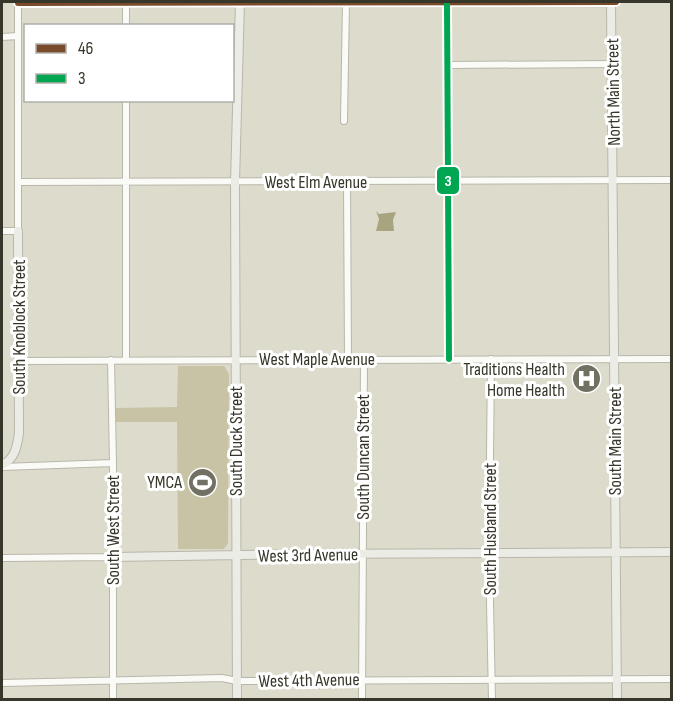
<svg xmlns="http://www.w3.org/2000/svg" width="673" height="701" viewBox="0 0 673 701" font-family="'Sofia Sans Condensed',sans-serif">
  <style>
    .green { fill: #c7c3a4 }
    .water { fill: #a9a480 }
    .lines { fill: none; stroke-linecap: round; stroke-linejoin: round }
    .street-casing { stroke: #b9b7aa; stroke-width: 8 }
    .secondary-casing { stroke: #b9b7aa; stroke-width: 10 }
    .street { stroke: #fafaf7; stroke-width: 6 }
    .secondary { stroke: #ecece7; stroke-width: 8 }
    .bus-1-casing { stroke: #fff; stroke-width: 10 }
    .bus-2-casing { stroke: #fff; stroke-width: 10 }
    .bus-1 { stroke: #7a4b2a; stroke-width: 6 }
    .bus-2 { stroke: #00a651; stroke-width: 6 }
    .labels { text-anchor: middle; stroke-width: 6; stroke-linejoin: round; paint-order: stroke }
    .street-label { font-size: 18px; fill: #37362a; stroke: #fff }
    .poi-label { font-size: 18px; fill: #37362a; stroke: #fff; text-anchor: end }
    .line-badge { stroke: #fff; stroke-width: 2 }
    .badge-label { font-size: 16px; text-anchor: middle; font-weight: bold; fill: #fff }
  </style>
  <rect width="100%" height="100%" fill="#dddbcc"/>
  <path class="green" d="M178,366h46l5,8 -1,169 -4,6h-46l-1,-127h-61v-14l61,-1z"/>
  <path class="water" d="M376,211l3,3 17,-2 -3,8 1,11h-18l3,-12z"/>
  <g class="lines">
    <defs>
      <path id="street" d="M447,2l2,357
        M126,26v-24
        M2,37l16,-1
        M447,65l166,-1
        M126,100v260
        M344,121l2,-119
        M19,182l653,-2
        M347,182l1,177
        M2,231h16v-229
        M491,359l-2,195 3,146
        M111,360l2,103v237
        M19,361l653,-2
        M2,467l111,-4
        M2,558l111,-1
        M2,683l220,-5 15,3 435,-2
        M362,700l2,-341"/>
      <path id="secondary" d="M611,2l6,698
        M18,3l597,-1
        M2,465c13,-6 15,-18 17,-32l-1,-202
        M113,557l190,-3 369,-2
        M237,700l-2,-518 5,-180"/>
    </defs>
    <use href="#street" class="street-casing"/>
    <use href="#secondary" class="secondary-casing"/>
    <use href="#street" class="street"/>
    <use href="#secondary" class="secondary"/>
    <defs>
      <path id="bus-1" d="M18,3l598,-1"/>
      <path id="bus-2" d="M447,2l2,357"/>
    </defs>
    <use href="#bus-1" class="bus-1-casing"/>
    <use href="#bus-2" class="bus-2-casing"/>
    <use href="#bus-1" class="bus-1"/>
    <use href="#bus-2" class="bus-2"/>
  </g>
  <defs>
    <symbol id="hospital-disc" viewBox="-11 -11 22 22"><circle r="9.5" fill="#717063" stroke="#fff"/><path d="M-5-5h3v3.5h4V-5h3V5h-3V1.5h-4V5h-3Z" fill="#fff"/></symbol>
    <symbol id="stadium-disc" viewBox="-11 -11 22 22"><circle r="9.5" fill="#717063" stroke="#fff"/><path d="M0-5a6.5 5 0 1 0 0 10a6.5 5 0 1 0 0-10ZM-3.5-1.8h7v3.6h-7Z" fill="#fff"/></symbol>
  </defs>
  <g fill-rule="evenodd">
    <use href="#hospital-disc" x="570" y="362" width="33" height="33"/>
    <use href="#stadium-disc" x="186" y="466" width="33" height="33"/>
  </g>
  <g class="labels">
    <g class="street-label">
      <text transform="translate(613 92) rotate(-91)" y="6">North Main Street</text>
      <text x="316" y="188">West Elm Avenue</text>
      <text transform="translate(19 327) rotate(-90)" y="6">South Knoblock Street</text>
      <text x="317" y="365">West Maple Avenue</text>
      <text transform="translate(236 441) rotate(-90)" y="6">South Duck Street</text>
      <text transform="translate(615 441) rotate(-90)" y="6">South Main Street</text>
      <text transform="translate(363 457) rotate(-90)" y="6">South Duncan Street</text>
      <text transform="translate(490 529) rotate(-90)" y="6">South Husband Street</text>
      <text transform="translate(113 530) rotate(-90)" y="6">South West Street</text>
      <text transform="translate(308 555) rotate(-1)" y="6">West 3rd Avenue</text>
      <text transform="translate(309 680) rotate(-1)" y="6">West 4th Avenue</text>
    </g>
    <g class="poi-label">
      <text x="565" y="375">Traditions Health<tspan x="565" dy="21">Home Health</tspan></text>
      <text x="182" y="488">YMCA</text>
    </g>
  </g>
  <rect class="line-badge" x="436" y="166" width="24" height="29" rx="6" fill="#00a651"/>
  <g class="badge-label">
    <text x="448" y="186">3</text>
  </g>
  <rect width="673" height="701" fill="none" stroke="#37362a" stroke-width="6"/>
  <rect x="24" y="24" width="210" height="78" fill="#ffffff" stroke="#afafaa" stroke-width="1.5"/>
  <rect x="36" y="44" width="30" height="9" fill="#7a4b2a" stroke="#afafaa" stroke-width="1.5"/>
  <text x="78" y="54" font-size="18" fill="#37362a">46</text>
  <rect x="36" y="74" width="30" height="9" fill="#00a651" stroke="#afafaa" stroke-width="1.5"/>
  <text x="78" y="84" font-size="18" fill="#37362a">3</text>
</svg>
